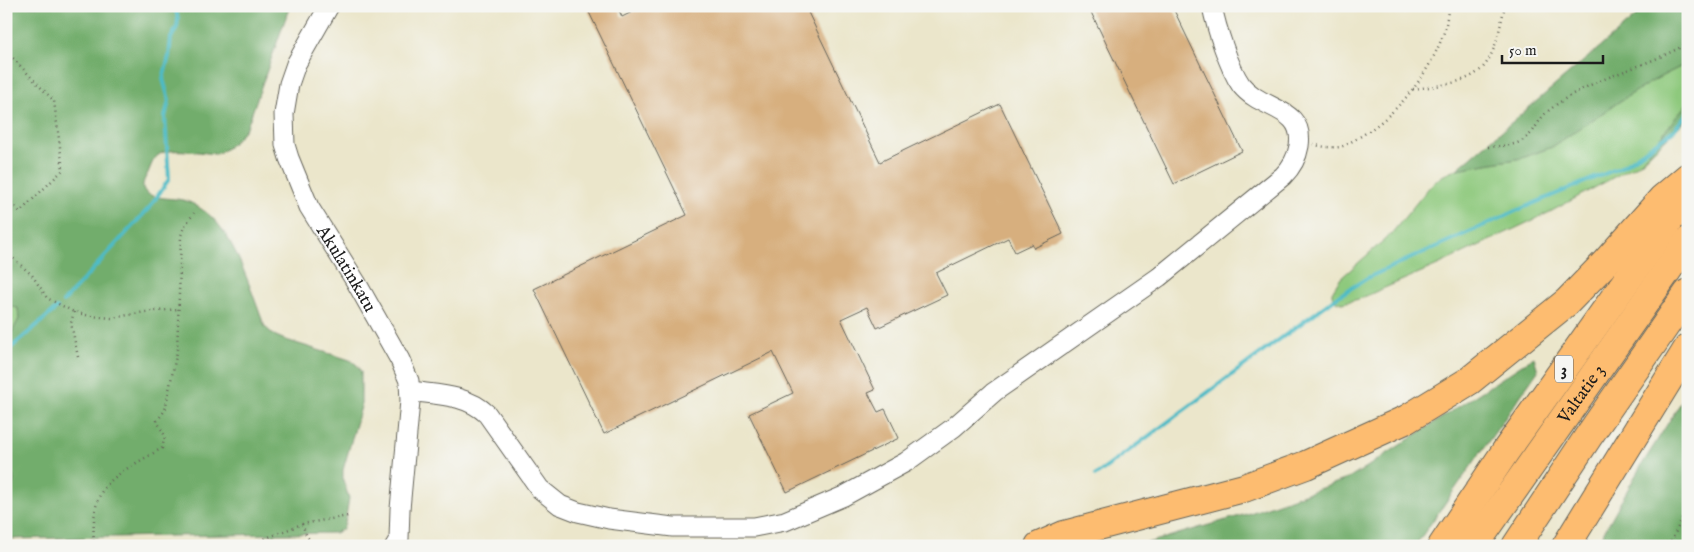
<svg xmlns="http://www.w3.org/2000/svg" width="1694" height="552" viewBox="0 0 1694 552" font-family="'IM FELL English',serif">
  <style>
    .green { fill: #8ec97d; stroke: #55724c }
    .forest { fill: #72ad6c; stroke: #476444 }
    .lines { fill: none; stroke-linecap: round; stroke-linejoin: round }
    .stream { stroke: #4ebbc6; stroke-width: 4 }
    .building { fill: #d7af7e }
    .minor-casing { stroke: #646359; stroke-width: 21 }
    .highway-casing { stroke: #646359; stroke-width: 30 }
    .path { stroke: #646359; stroke-width: 2.5; stroke-dasharray: 1 4; stroke-linecap: butt }
    .minor { stroke: #fff; stroke-width: 19 }
    .highway { stroke: #fdbc70; stroke-width: 28 }
    .labels { text-anchor: middle; stroke-width: 4.5; stroke-linejoin: round; paint-order: stroke }
    .shield { fill: #f6f6f2; stroke: #5d5d5c; stroke-width: 1 }
    .shield-label { font-size: 16px; font-weight: bold; fill: #1c1c1c }
    .street-label { font-size: 18px; fill: #1c1c1c; stroke: #f6f6f2 }
  </style>
  <rect width="100%" height="100%" fill="#f6f6f2"/>
  <filter id="ink" filterUnits="userSpaceOnUse"><feTurbulence type="fractalNoise" baseFrequency=".02" numOctaves="2"/><feDisplacementMap in="SourceGraphic" scale="10" xChannelSelector="R" yChannelSelector="G"/><feConvolveMatrix kernelMatrix="1 2 1 2 8 2 1 2 1" color-interpolation-filters="sRGB"/></filter>
  <filter id="wash" filterUnits="userSpaceOnUse"><feTurbulence type="fractalNoise" baseFrequency=".0096" numOctaves="4" result="noise"/><feDisplacementMap in="SourceGraphic" scale="20" xChannelSelector="R" yChannelSelector="G"/><feGaussianBlur stdDeviation="1.12" result="paint"/><feColorMatrix in="noise" values="0 0 0 0 0 0 0 0 0 0 0 0 0 0 0 0 0 1.4 0 .05"/><feComposite in="paint" operator="in"/></filter>
  <g filter="url(#wash)">
    <rect width="100%" height="100%" fill="#ebe6cb"/>
    <path class="green" d="M1688,63v39l-48,61 -90,49 -110,52 -81,35 -17,4 -6,-2 -4,-6v-3l8,-13 51,-45 40,-49 11,-9 15,-7 65,-11 30,-11 68,-46 38,-23z
      M9,305l9,3 1,11 -13,25v-38z
      M6,456l8,24 -8,35z"/>
    <path class="forest" d="M6,6h284l-42,118c-6,11 -20,26 -32,30 -12,-1 -46,-7 -56,0 -7,4 -9,12 -12,19 -3,5 -7,12 -4,17 4,9 30,8 39,10 9,2 17,8 24,13 29,23 44,79 58,114l9,8 9,4 67,21 7,5 4,7v35l-18,63v10l6,18 -4,25 -2,6 -8,4 -329,6v-24l8,-35 -8,-24v-112l13,-25 -1,-11 -12,-2z
      M1648,6h40v57l-30,15 -38,23 -68,46 -30,11 -65,11z
      M1688,102v16l-48,45z
      M1534,357l4,14 -123,175h-278l113,-33 100,-35z
      M1688,391v155h-92l42,-75z"/>
    <g class="lines">
      <path class="stream" d="M63,302l87,-95 19,-28 -4,-62 4,-17 -6,-21 6,-23 2,-18 6,-11 1,-8 -3,-13
        M6,352l51,-44
        M1096,475l241,-178 32,-20 156,-70 96,-40 53,-37 14,-18"/>
    </g>
    <g id="blocks">
      <path class="building" d="M586,6h31l5,11 22,-11h161l75,156 120,-58 63,130 -29,14 -2,-4 -17,8 -7,-14 -72,35 11,22 -70,33 -10,-21 -26,12 34,71 -7,3 10,19 7,-3 14,29 -112,54 -38,-78 44,-21 -20,-41 -169,82 -70,-145 153,-74z
        M1088,6h84l70,145 -68,33z"/>
    </g>
  </g>
  <g filter="url(#ink)">
    <use href="#blocks" fill-opacity="0" stroke="#646359" stroke-width="1"/>
    <g class="lines">
      <defs>
        <g id="minor">
          <path id="s1" d="M329,6l-33,58 -7,20 -5,30 1,31 4,13 20,49 47,75 44,78 9,21 1,20 -10,108 -1,30 -4,7"/>
          <path d="M410,391c27,4 56,3 77,23l53,75 20,16 18,7 31,7 64,8h81l31,-6 59,-25 62,-34 47,-34 41,-36 165,-115 124,-101c9,-9 14,-18 16,-30 6,-40 -38,-35 -58,-61 -12,-17 -25,-58 -29,-79"/>
        </g>
        <g id="highway">
          <path d="M1039,546l25,-11 180,-47 62,-23 101,-46 62,-38 98,-79 38,-39 57,-64 26,-22"/>
          <path d="M1442,546l63,-94 183,-258"/>
          <path id="s2" d="M1474,546l214,-305"/>
          <path d="M1516,546l72,-109 100,-144"/>
          <path d="M1566,546l122,-198"/>
        </g>
      </defs>
      <use href="#minor" class="minor-casing"/>
      <use href="#highway" class="highway-casing"/>
      <path class="path" d="M6,51l48,50 9,69 -43,42 -14,-15
        M1413,89c22,-3 58,-5 72,-24 12,-16 15,-40 20,-59
        M1313,144c9,3 18,4 27,3 4,-1 9,-4 14,-7 41,-22 77,-66 91,-111 2,-7 2,-15 4,-23
        M1488,147c20,-2 32,0 45,-16 4,-6 8,-14 14,-19 41,-35 95,-42 141,-69
        M6,252l26,23 15,23 27,14 16,4 22,2 33,-6 34,-3
        M74,312l-3,11 7,34
        M302,524l5,13 10,9
        M94,546c-1,-15 -1,-37 6,-51 9,-20 43,-35 62,-47l3,-12 -8,-15 8,-11 12,-59 4,-115 3,-9 10,-14
        M125,546h31
        M246,546l56,-22 46,-8
        M1669,546l11,-23 8,-22"/>
      <use href="#minor" class="minor"/>
      <use href="#highway" class="highway"/>
    </g>
  </g>
  <g class="labels">
    <rect class="shield" x="1555" y="355.5" width="18" height="27" rx="4"/>
    <g class="shield-label">
      <text x="1564" y="375">3</text>
    </g>
    <g class="street-label">
      <text dy="6" stroke="none"><textPath href="#s1" startOffset="288">Akulatinkatu</textPath></text>
      <text dy="6" stroke="none"><textPath href="#s2" startOffset="186">Valtatie 3</textPath></text>
    </g>
  </g>
  <rect width="1694" height="552" fill="none" stroke="#f6f6f2" stroke-width="25"/>
  <path d="M1502 55v8h101v-8" fill="none" stroke="#1c1c1c" stroke-width="2.5"/>
  <text x="1509" y="55" font-size="15" fill="#1c1c1c" stroke="#f6f6f2" stroke-width="4" paint-order="stroke">50 m</text>
</svg>
